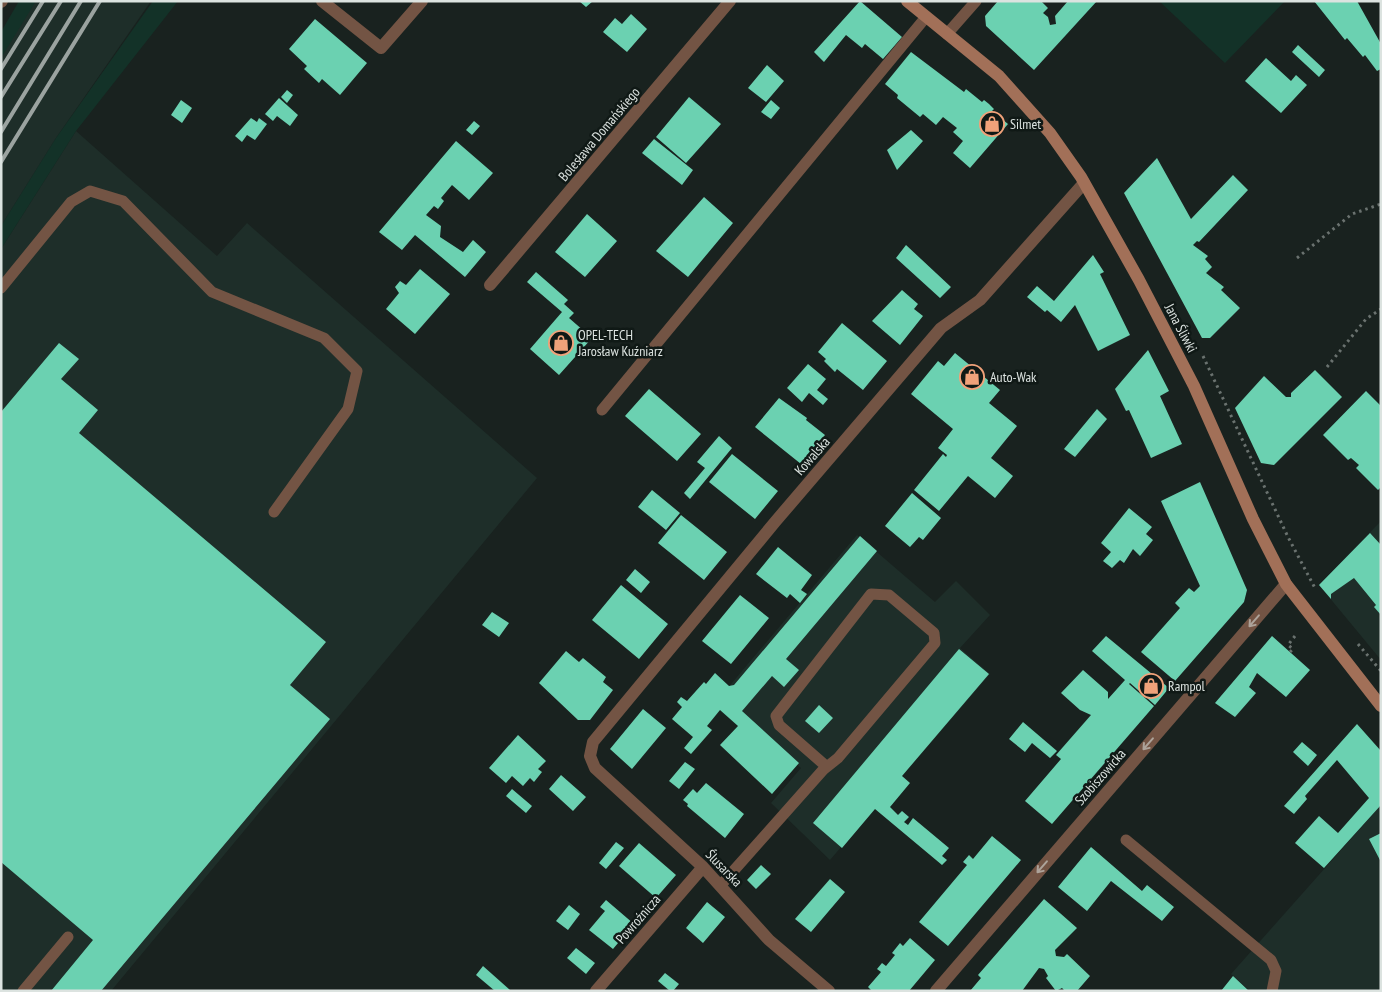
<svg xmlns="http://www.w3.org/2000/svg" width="1382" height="992" viewBox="0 0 1382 992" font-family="'PT Sans Narrow',sans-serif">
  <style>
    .built { fill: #1e2e29 }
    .green { fill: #133228 }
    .building { fill: #6bd1b1 }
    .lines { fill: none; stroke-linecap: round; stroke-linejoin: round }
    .path { stroke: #6a726f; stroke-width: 3; stroke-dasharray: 2.5 4; stroke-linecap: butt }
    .lane { stroke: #735444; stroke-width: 11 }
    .street { stroke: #735444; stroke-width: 12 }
    .secondary { stroke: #a27058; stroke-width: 12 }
    .rail { stroke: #9ba3a0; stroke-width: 4 }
    .oneway { stroke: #ada39a }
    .labels { text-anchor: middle; stroke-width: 5; stroke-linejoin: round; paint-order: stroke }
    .poi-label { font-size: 14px; fill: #dce3e0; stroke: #101916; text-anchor: start }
    .street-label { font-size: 14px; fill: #dce3e0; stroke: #101916 }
  </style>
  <rect width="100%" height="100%" fill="#19221f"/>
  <path class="built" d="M28,1h123l-95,137 -55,88v-181z
    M76,131l141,125 30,-33 290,255 -426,513h-110v-742z
    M1381,521v139l-62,-75z
    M857,535l78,67 21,-21 34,34 -30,33 30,26 -160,186 -59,-57 30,-35 -80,-72z
    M1381,805v186h-131l-19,-17z"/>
  <path class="green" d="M19,1h17l-35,57v-26z
    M153,1h25l-102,130 -75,118v-23l55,-88z
    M1159,1h126l-60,62z"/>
  <path class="building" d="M579,1h14l-7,6z
    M860,1l42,36 -19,22 -18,-15 -3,4 -16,-13 -22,27 -10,-10z
    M998,1h43l7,7 -5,5 5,4 2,8 6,-1 -1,-8 13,-15h29l-63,69 -48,-44 -1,-10z
    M1314,1h43l24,43v25l-4,2 -12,-16 -2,2 -16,-19 -2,2z
    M631,14l16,15 -20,23 -24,-20 12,-14 7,6z
    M315,19l52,44 -27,32 -18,-16 -3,4 -15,-14 3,-3 -18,-17z
    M1298,45l27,25 -6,7 -27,-25z
    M911,52l53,40 2,-3 16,13 2,-2 5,4 5,5 -2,2 16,13 -38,44 -17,-15 10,-12 -10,-9 4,-4 -14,-11 -7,8 -13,-11 -3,3 -23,-19 1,-3 -13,-11z
    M1266,58l25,23 5,-6 11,10 -26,28 -36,-32z
    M767,65l17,16 -18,21 -18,-14z
    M287,90l6,5 -6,8 -6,-6z
    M689,97l32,27 -35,39 -30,-26z
    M279,98l19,17 -8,11 -13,-10 -4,5 -8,-7z
    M181,100l11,8 -10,15 -11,-8z
    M771,100l9,8 -9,11 -10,-7z
    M251,118l6,4 2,-4 8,6 -12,16 -8,-5 -5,7 -7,-6z
    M474,121l6,5 -8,9 -6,-5z
    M911,130l12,11 -26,29 -10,-20z
    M654,139l39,31 -11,15 -40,-32z
    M456,141l37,32 -24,27 -17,-15 -11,13 3,3 -6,8 -4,-3 -8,9 15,11 -1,11 23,15 10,-12 13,12 -21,25 -50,-42 -13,15 -23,-18z
    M1157,158l34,61 42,-44 15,15 -49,52 -2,-1 -4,4 15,11 -3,3 7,8 -6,6 18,14 -3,3 19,18 -30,30h-8l-78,-145z
    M704,197l29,26 -45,54 -32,-26z
    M587,214l30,27 -32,36 -30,-25z
    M906,245l45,42 -11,11 -44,-40z
    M1093,255l11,17 -4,2 30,61 -32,16 -23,-46 -14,17 -14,-12 -2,2 -18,-15 10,-11 17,15z
    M420,269l30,25 -35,40 -29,-25 13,-16 -4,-6 5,-6 6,4z
    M536,272l32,28 -4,4 10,9 -5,5 23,20 -33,37 -29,-26 32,-37 -35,-30z
    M902,290l16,14 -4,5 9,7 -23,29 -28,-24z
    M842,323l45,38 -24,29 -26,-21 -2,3 -11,-11 2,-2 -8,-7z
    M59,343l20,16 -18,20 37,31 -19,23 247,209 -36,43 40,34 -229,272h-50l42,-51 -92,-78v-450z
    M1148,350l21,41 -9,5 22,48 -31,14 -22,-48 -3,1 -11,-22z
    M955,353l45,37 -11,13 28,23 -26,32 22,18 -18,22 -27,-22 -29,35 -25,-21 29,-36 3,3 1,-2 -9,-7 15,-19 -42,-35 27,-33 6,5z
    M808,364l18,15 -9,11 11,9 -5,6 -14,-12 -7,9 -15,-14z
    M1315,370l27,27 -68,68 -13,-2 -26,-55 29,-32 22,21h5v-4z
    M649,389l52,45 -24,27 -52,-45z
    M1366,391l15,15v81l-3,3 -22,-22 3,-3 -8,-7 -3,2 -25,-25z
    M779,398l28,20 -1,2 19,15 -24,29 -46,-37z
    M1097,409l10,10 -32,38 -11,-8z
    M719,436l13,12 -42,51 -6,-6 21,-25 -8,-6z
    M732,454l46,37 -23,28 -46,-37z
    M1200,482l47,108 -3,12 -69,79 -34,-29 39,-44 -5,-5 14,-15 5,4 6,-6 -39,-85z
    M652,490l28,23 -14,17 -28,-23z
    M912,493l29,25 -18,22 -4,-3 -9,10 -25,-21z
    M1129,508l23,19 -6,7 7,6 -13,16 -7,-7 -9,14 -4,-3 -8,8 -9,-7 8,-9 -10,-9z
    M681,515l46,37 -23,28 -46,-37z
    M1370,533l11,12v70l-7,-8 2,-2 -22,-27 -23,16v5l-12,-14z
    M860,536l17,15 -91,108 13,11 -15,17 -12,-11 -30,35 57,52 -27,31 -52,-49 18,-19 -18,-16 -13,16 5,4 -21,24 -7,-6 9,-11 -21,-18 10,-12 -5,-5 4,-5 6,4 17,-19 2,2 9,-11 14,13 5,-1z
    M778,547l34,28 -11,15 6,4 -7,9 -10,-9 -3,4 -31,-24z
    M635,569l15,13 -9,11 -15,-13z
    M621,585l47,39 -29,35 -47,-39z
    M740,595l29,23 -38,46 -29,-23z
    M492,612l17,11 -10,14 -17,-12z
    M1106,636l63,52 -14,17 -25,-22 -1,1 25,22 -102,118 -27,-23 36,-42 -5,-4 35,-40 -11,-5 -19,-17 22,-23 25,22v7l17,-19 -33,-29z
    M1272,636l38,34 -24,27 -29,-24 -8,14 7,6 -21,24 -20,-14z
    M959,649l30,25 -87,102 8,7 -20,24 8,8 4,-4 7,6 -5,5 4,3 5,-7 36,30 -7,8 5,4 -5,5 -67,-56 -33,39 -29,-25z
    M566,651l13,11 4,-4 23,19 -3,5 10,8 -23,30h-12l-39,-37z
    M819,705l14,13 -14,15 -14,-12z
    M643,709l23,19 -34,41 -22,-20z
    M1023,722l34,29 -7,7 -18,-15 -7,9 -16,-13z
    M1357,724l24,27v54l-57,63 -29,-25 24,-27 19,17 31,-35 -32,-38 -32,36 2,3 -13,15 -10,-8z
    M518,735l28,26 -8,8 4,3 -8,10 -4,-4 -7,8 -11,-10 -6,7 -17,-15z
    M1302,742l15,13 -9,11 -15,-14z
    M685,762l10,7 -16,20 -10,-8z
    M561,775l25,22 -13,14 -24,-22z
    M706,783l38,31 -19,24 -38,-32 1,-2 -5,-4 10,-11 4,4z
    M512,789l20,17 -6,7 -20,-17z
    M1381,833v29l-12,-23z
    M992,836l29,24 -73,86 -29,-24 48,-57 -4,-3 6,-7 4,4z
    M616,842l8,6 -18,21 -7,-6z
    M639,843l37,32 -20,23 -37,-32z
    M1091,847l51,44 5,-6 27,22 -12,14 -51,-40 -24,30 -29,-24z
    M761,865l10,9 -15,15 -9,-9z
    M830,879l15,13 -34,40 -16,-13z
    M1044,899l33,29 -22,22 1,6 8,1 3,-3 23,22 -13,15h-12l-3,-3 -6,3 -10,-13 2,-2 -4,-7 -5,-1 -17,23h-52l11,-13 -3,-3z
    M606,900l28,24 -21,25 -24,-19 16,-19 -5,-4z
    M707,902l18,15 -22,26 -17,-15z
    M569,905l11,9 -12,16 -12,-9z
    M910,938l25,22 -26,31h-37l-4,-4 13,-15 -4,-3 5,-6 4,3 9,-11 -3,-2 8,-10 3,3z
    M576,948l19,15 -9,11 -19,-16z
    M483,966l27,24 -1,1h-14l-19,-16z
    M665,973l14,11 -6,7h-3l-12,-10z
    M1233,976l16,15h-28z"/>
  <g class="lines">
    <path class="path" d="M1297,258l55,-44 29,-10
      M1203,356l85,181 28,53
      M1327,367l39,-48 15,-10
      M1358,644l23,27
      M1290,652l3,-3 -5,-4 7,-9"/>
    <path class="lane" d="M947,34l29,-33
      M1,288l70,-86 19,-11 33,10 89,91 112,46 33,33 -9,38 -74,103
      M602,410l324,-393
      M1126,840l145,120 5,11 -4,20
      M720,886l103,-116 15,-12 97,-115 -1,-10 -45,-38 -18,-1 -95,122 3,9 48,42
      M23,991l45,-54"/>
    <path class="street" d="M322,1l59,47 41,-47
      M1,2l1,-1
      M490,285l240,-284
      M596,991l107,-124
      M829,991l-60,-51 -66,-73 -108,-99 -5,-12 3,-14 182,-220 166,-194 39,-28 104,-117
      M936,991l350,-407"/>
    <path class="secondary" d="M907,1l92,75 51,57 31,44 58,103 55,106 59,133 33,65 95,122"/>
    <path class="rail" d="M1,69l42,-68
      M1,97l60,-96
      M1,132l80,-131
      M1,162l99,-161"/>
  </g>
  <defs><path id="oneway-shaft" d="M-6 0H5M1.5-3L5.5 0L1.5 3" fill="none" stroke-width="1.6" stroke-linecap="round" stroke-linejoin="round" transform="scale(1.25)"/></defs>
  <g class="oneway">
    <use href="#oneway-shaft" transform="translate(1254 621) rotate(131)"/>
    <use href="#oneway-shaft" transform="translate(1148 744) rotate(131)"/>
    <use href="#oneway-shaft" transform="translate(1042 867) rotate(131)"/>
  </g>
  <defs>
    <symbol id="shop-ring" viewBox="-11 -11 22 22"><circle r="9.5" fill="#101916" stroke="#f0a27a" stroke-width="1.5"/><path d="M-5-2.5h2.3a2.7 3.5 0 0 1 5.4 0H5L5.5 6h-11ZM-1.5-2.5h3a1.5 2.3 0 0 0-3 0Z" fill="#f0a27a"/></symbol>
  </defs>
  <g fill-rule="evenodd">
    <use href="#shop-ring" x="978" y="110" width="28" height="28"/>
    <use href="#shop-ring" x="547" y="329" width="28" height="28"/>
    <use href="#shop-ring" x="958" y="363" width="28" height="28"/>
    <use href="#shop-ring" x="1137" y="672" width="28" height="28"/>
  </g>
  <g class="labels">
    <g class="poi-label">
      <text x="1010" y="129">Silmet</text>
      <text x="578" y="340">OPEL-TECH<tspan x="578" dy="16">Jarosław Kuźniarz</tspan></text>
      <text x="990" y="382">Auto-Wak</text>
      <text x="1168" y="691">Rampol</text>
    </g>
    <g class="street-label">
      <text transform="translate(599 134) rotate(-50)" y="5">Bolesława Domańskiego</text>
      <text transform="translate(1181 328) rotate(62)" y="5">Jana Śliwki</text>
      <text transform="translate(812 456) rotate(-49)" y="5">Kowalska</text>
      <text transform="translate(1100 777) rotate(-49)" y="5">Szobiszowicka</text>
      <text transform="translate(724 868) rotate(46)" y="5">Ślusarska</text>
      <text transform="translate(638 919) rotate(-49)" y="5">Powroźnicza</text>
    </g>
  </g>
  <rect width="1382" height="992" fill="none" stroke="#dce3e0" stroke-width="5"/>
</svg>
